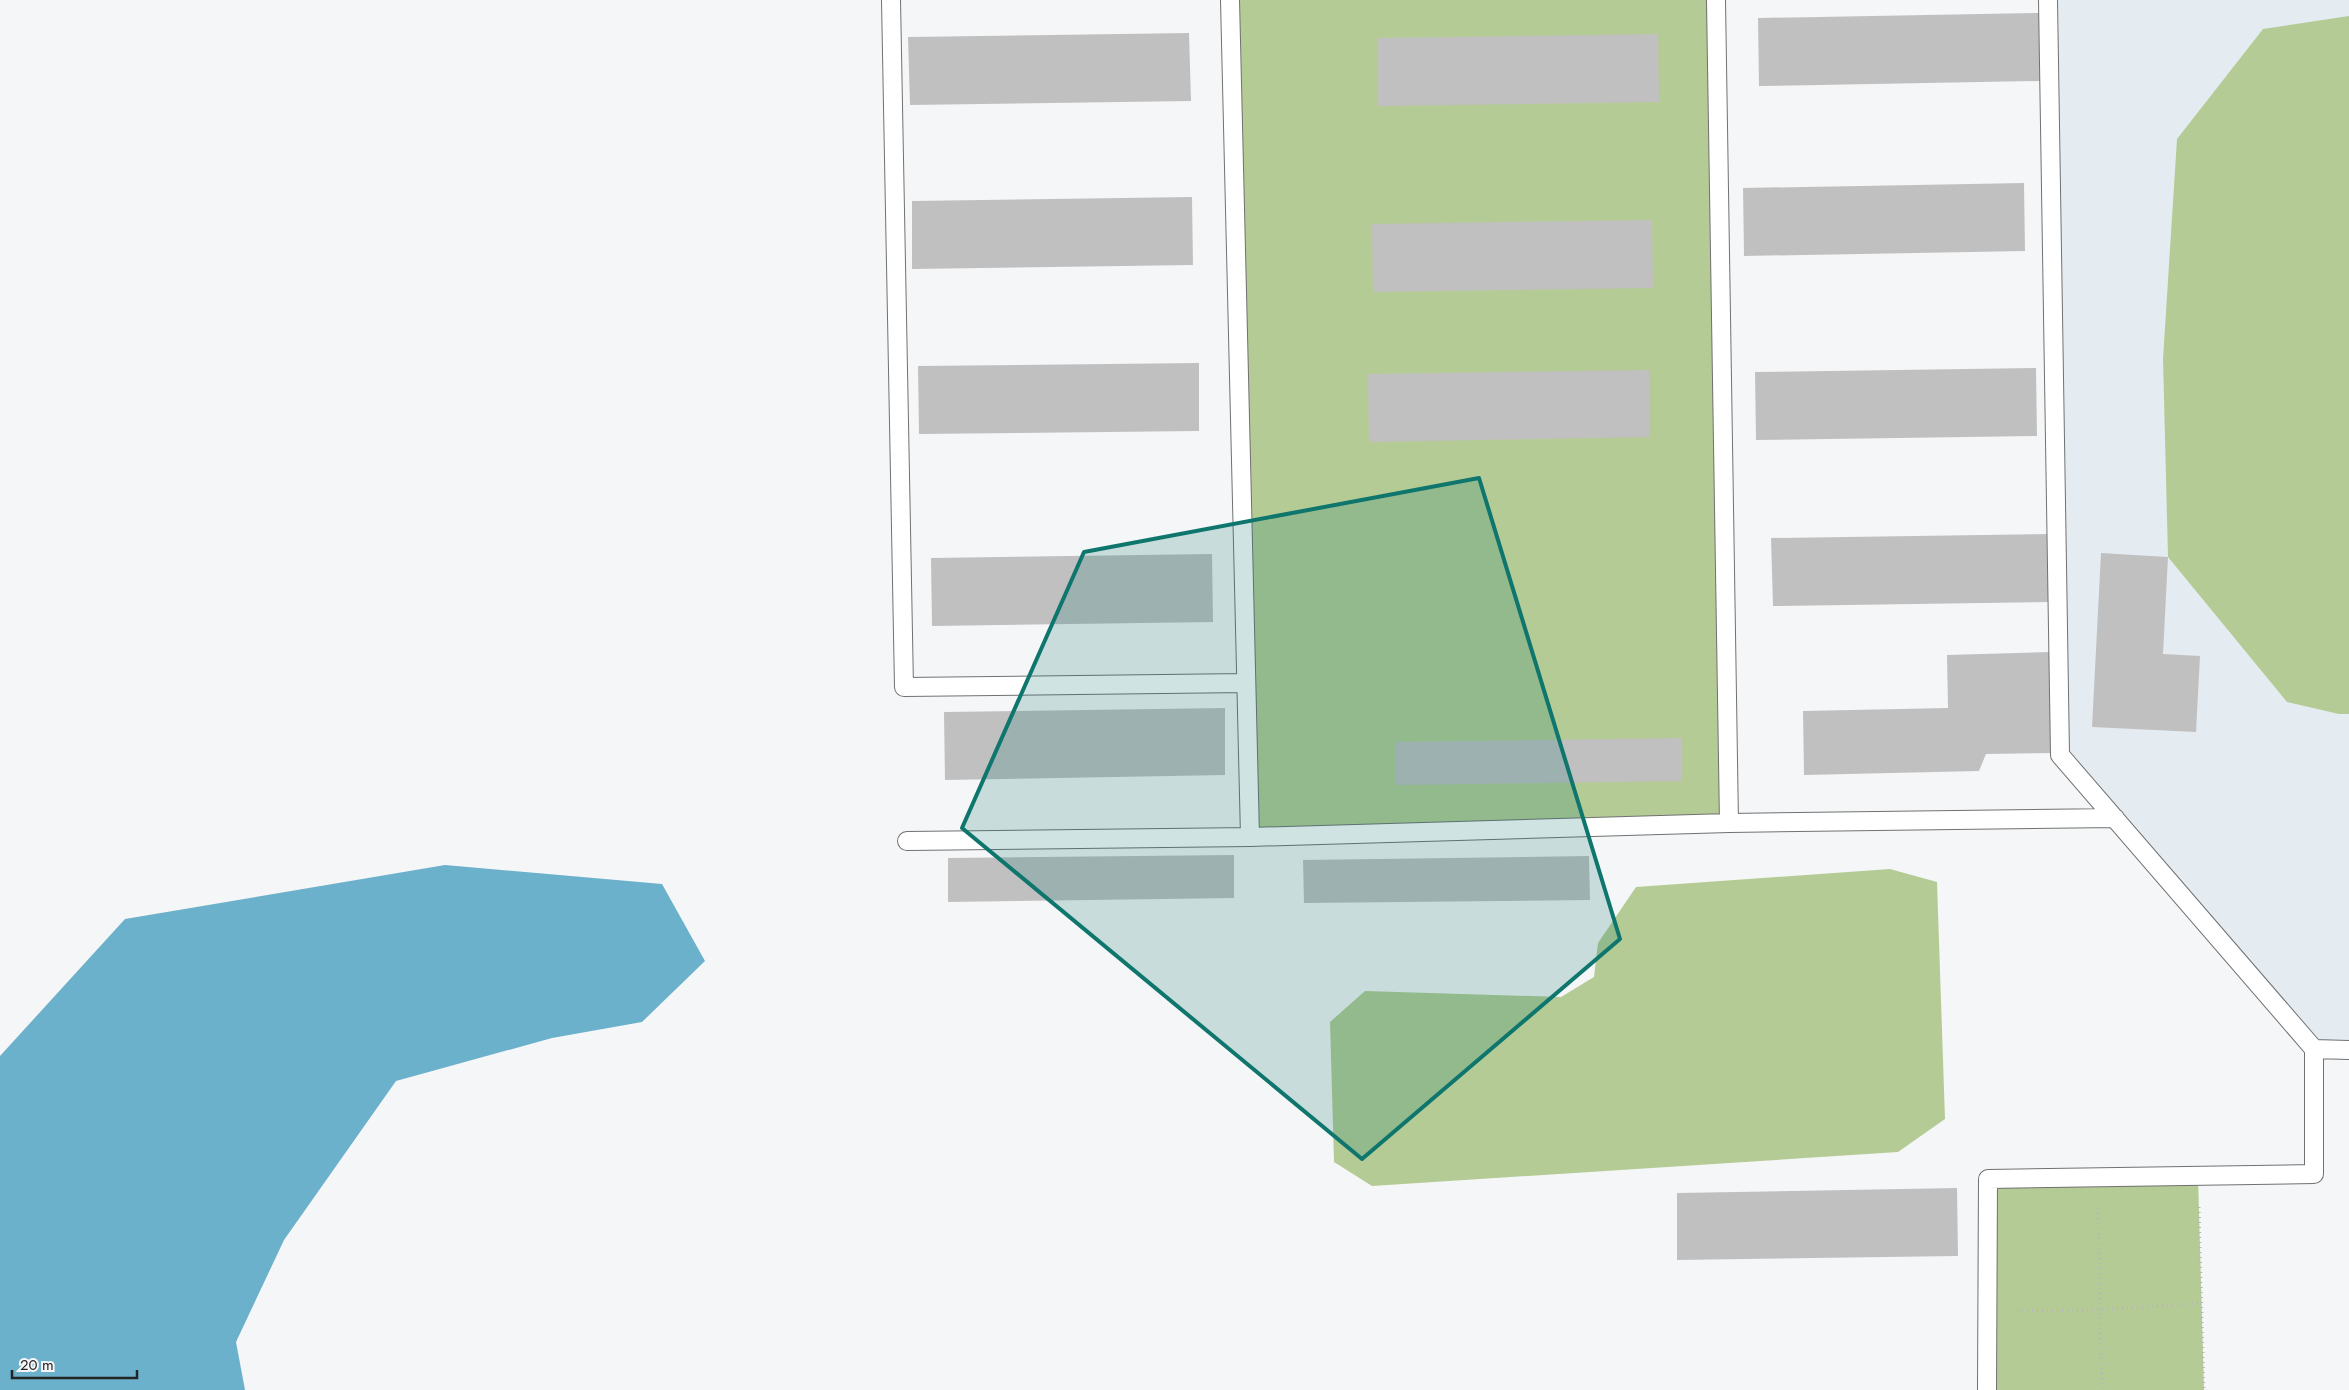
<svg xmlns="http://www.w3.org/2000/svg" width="2349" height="1390" viewBox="0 0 2349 1390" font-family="Jost,sans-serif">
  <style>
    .built { fill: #e4ecf2 }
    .green { fill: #b5cb95 }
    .water { fill: #6cb1cb }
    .building { fill: #c1c0c1 }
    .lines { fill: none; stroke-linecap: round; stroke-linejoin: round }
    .service-casing { stroke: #707172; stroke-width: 20 }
    .path { stroke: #b6b7b7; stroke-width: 3; stroke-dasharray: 1 4; stroke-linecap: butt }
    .service { stroke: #fff; stroke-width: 18 }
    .marked { fill: #0f766e; fill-opacity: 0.2; stroke: #0f766e; stroke-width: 4; stroke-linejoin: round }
  </style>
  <rect width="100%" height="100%" fill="#f5f6f7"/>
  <path class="built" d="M2048,0h301v1050l-35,-1 -254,-294z"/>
  <path class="green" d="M1233,0h483l13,823 -479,14z
    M2349,16v698h-10l-52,-12 -119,-145 -5,-198 14,-220 86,-110z
    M1890,869l47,13 8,237 -47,33 -526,34 -38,-24 -4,-140 35,-31 196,6 33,-20 4,-34 38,-56z
    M2198,1176l6,214h-217l1,-211z"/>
  <path class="water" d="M445,865l217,19 43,77 -63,61 -90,16 -156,43 -112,159 -48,102 9,48h-245v-334l125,-137z"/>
  <path class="building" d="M2039,13l1,68 -281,5 -1,-68z
    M1189,33l2,68 -281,4 -2,-68z
    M1658,34l1,68 -281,4 -1,-68z
    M2024,183l1,68 -281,5 -1,-68z
    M1192,197l1,68 -281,4v-68z
    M1652,220l1,68 -280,4 -1,-68z
    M1199,363v68l-280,3 -1,-68z
    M2036,368l1,68 -281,4 -1,-68z
    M1649,370l1,67 -281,5 -1,-68z
    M2052,534l1,68 -280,4 -2,-68z
    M2101,553l67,4 -5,97 37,2 -4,76 -104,-5z
    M1212,554l1,68 -281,4 -1,-68z
    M2051,652l2,101 -67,1 -7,17 -175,4 -1,-64 145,-3 -1,-53z
    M1225,708v67l-280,5 -1,-68z
    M1682,738v43l-286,4v-43z
    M1234,855v43l-286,4v-44z
    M1589,856l1,44 -286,3 -1,-43z
    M1957,1188l1,68 -281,4v-67z"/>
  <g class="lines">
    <defs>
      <path id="service" d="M891,0l13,687 342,-4
        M1716,0l13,823 386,-5
        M2048,0l12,755 254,294 35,1
        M1250,837l479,-14
        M907,841l343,-4 -20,-837
        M1987,1390l1,-211 326,-5v-125"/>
    </defs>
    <use href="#service" class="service-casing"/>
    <path class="path" d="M2199,1207l5,183
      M2098,1208l4,182
      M2017,1311l83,-1 102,-7"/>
    <use href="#service" class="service"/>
  </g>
  <path class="marked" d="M1479,478l141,461 -258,220 -400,-331 122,-276z"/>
  <path d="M12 1370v8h125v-8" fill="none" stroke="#232424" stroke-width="2.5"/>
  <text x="20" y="1370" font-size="15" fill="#232424" stroke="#f5f6f7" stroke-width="4" paint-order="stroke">20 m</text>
</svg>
